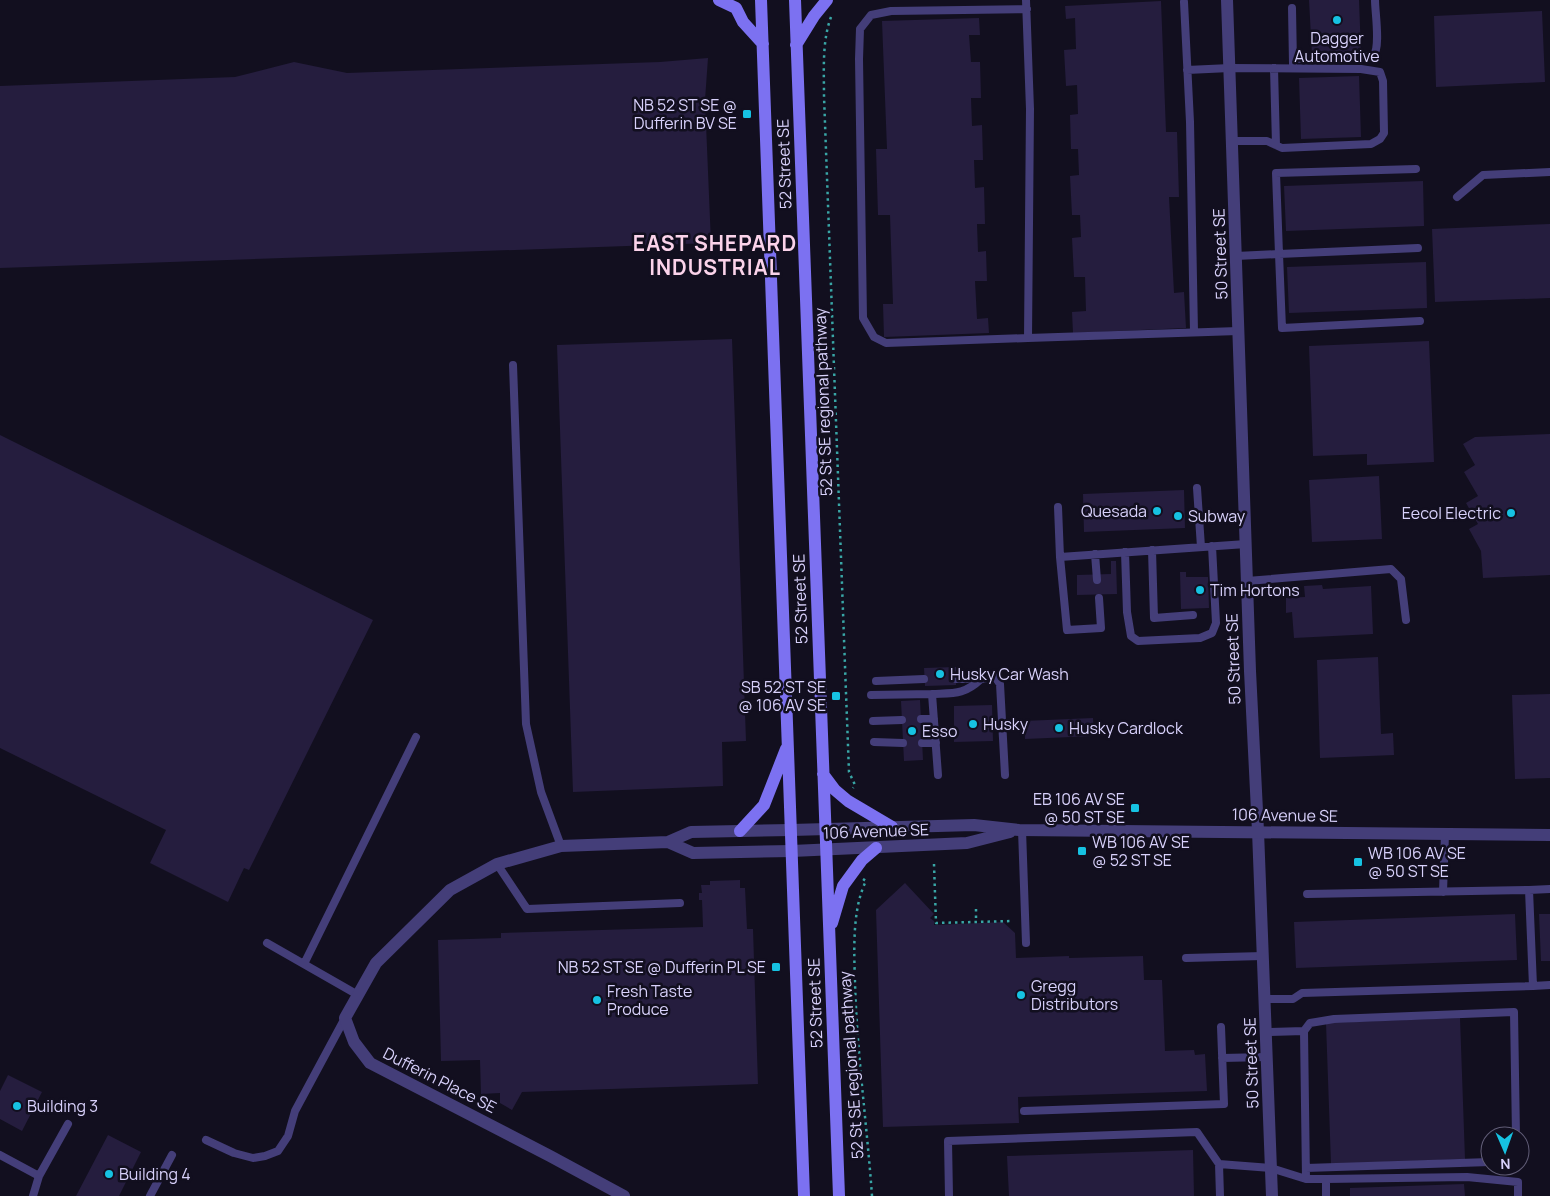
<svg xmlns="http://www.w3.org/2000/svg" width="1550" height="1196" viewBox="0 0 1550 1196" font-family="Manrope,sans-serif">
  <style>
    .building { fill: #251d3e }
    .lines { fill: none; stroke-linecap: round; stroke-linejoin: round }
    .path { stroke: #39a6a6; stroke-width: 2.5; stroke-dasharray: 2.5 4; stroke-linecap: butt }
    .service { stroke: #443e79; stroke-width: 8 }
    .minor { stroke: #443e79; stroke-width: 12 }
    .tertiary { stroke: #443e79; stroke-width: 12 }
    .secondary { stroke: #7c71f1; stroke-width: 12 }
    .poi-dot { fill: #16c2e2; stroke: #120f1f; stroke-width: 2 }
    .labels { text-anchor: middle; stroke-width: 5; stroke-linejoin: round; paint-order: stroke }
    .poi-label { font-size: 16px; fill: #d8d1fb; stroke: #120f1f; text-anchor: start }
    .street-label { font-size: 16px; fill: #d8d1fb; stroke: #120f1f }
    .district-label { font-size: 21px; font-weight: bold; letter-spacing: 1px; fill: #fbd3ea; stroke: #120f1f }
  </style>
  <rect width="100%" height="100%" fill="#120f1f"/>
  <path class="building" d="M1309,0h50l2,53 -49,2z
    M1161,1l5,131h11l2,65h-10l5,96 10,-1 2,36 -113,5 -1,-21 14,-1 -1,-34h-11l-2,-39 9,-1 -1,-22h-8l-2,-39 9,-1 -1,-26h-7l-1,-34 8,-1 -1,-29 -11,1 -2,-36 12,-1 -1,-31 -9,1 -1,-13z
    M1542,11l3,71 -109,5 -2,-71z
    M979,18l1,17h-11l2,27h9l1,36h-10l1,28 10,-1 1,35h-9l1,28 9,-1 1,37h-8l1,28 8,-1 1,30h-12l2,38 11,-1 1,15 -105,4 -1,-33h10l-3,-89h-12l-2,-66h11l-5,-128z
    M708,58l-3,42 6,143 -711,25v-182l235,-9 59,-15 53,11 313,-11z
    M1359,76l2,61 -60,2 -2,-61z
    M1423,181l1,45 -138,5 -2,-45z
    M1550,224v74l-115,4 -3,-73z
    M1426,262l1,46 -138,5 -2,-46z
    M732,339l14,402 -24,1 1,44 -150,6 -16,-447z
    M1429,341l5,121 -67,3v-11l-54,2 -4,-110z
    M1550,434v141l-67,3 -2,-27 -12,-22 9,-5 -12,-21 12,-7 -14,-24 11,-7 -12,-21 12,-7z
    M0,435l373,185 -124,250 -5,-2 -16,34 -78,-39 16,-33 -166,-82z
    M1379,476l3,63 -70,3 -3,-62z
    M1184,490l1,38 -101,4 -1,-38z
    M1111,561h5l1,33 -40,1v-20l34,-1z
    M1180,572h6v5h22l1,31 -28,1z
    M1322,585l1,4 48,-3 2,48 -79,4 -2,-26 -6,1v-15l19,-1 -1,-11z
    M1378,657l3,77 12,-1 1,22 -74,3 -3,-98z
    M956,667v18l-31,1 -1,-18z
    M1550,694v84l-35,1 -3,-84z
    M920,700l3,60 -19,1 -3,-60z
    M992,705l1,36 -39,1v-36z
    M1093,718l1,18 -69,3 -1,-18z
    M740,880v8h5l2,41h6l5,155 -236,8 -10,18 -12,-7v-10l-19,1 -1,-34 -39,1 -3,-121 63,-2v-5l202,-6 -1,-27h-3v-7h3l-1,-8h9v-4z
    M905,883l29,31 -4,4 4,3v4l69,-3 12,11 1,25 53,-2v2l74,-2 1,24h18l3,71 29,-1 1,5 10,-1 2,37 -189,6 1,26 -136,4 -7,-217z
    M1515,914l2,46 -221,8 -2,-46z
    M1539,914h11v47h-9z
    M1460,1018l5,141 -134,5 -5,-141z
    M8,1075l34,17 -20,39 -22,-12v-28z
    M108,1135l33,17 -22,44h-43z
    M1193,1150l1,46h-185l-2,-40z
    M1464,1184l1,12h-115v-8z"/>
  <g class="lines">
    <path class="path" d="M831,17c-9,24 -7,53 -7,79l22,597 3,79 6,13 -2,3
      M934,864l2,59 77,-2
      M863,879l3,2c-14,28 -12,70 -11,102 2,71 12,142 17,213
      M976,909v12"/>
    <path class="service" d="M1026,0l4,109 -2,229 210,-7
      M1184,2l6,120 4,210
      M1292,8l1,56
      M1027,9l-136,2 -20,4 -11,14 -1,30 4,259 11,19 12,6 142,-5
      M1293,59l80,-3c8,-8 2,-43 2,-56
      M1274,68l2,77
      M1187,70l43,-2 131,1 19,3 3,9 1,52 -4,6 -9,5 -89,4 -15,-7h-35
      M1416,169l-140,4 3,81 139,-6
      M1457,197l26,-22 67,-3
      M1236,256l43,-2 3,74 138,-7
      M513,365l13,359 15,68 20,54
      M1197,488l4,59
      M1058,507l2,50 186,-13
      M1152,550l2,68 39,-3
      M1125,552l2,60 4,24 7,5 62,-3 12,-5 4,-10 -4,-77
      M1095,554l2,26
      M1060,557l7,73 34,-2 -2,-30
      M1247,581l144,-12 10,10 5,41
      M956,679h25l14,-2 5,7 5,91
      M876,681l48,-2
      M932,694c22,-1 32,1 49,-15
      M871,695l61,-1 6,81
      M921,719h13
      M873,721l29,-1
      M874,742l29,1
      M922,743h14
      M1022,830l4,113
      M497,864l30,45 153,-6
      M1529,890l21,-1
      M1443,892l2,-58
      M267,943l91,52
      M1186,958l77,-2
      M304,964l112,-227
      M1533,986l17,-1
      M1265,999h28l9,-6 231,-7 -4,-96 -222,4
      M1304,1031l6,-8 24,-4 180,-7 2,124
      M1266,1032l38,-1 2,148
      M1222,1058l45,-1
      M1024,1111l200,-7 -3,-77
      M206,1140l28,13 19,5 12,-2 13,-5 10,-15 7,-25 50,-93
      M0,1155l39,21
      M1219,1164l1,32
      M1306,1168l184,-6
      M1326,1179l141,-2 51,5v14
      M33,1196l6,-20 29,-52
      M150,1196l22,-41
      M949,1196l-1,-55 249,-9 22,32 52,4 35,11h20v17"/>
    <path class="minor" d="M1227,0l23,671 8,160 14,365
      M668,842l25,11 99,-2
      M624,1196l-74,-40 -180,-93 -16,-21 -9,-24 31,-55 74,-73 47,-26 64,-18 107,-4 23,-10 100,-2"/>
    <path class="tertiary" d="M791,830l183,-5 45,5 531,5
      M792,851l175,-8 43,-11"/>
    <path class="secondary" d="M719,0l17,8 7,14 20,22
      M761,0l43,1196
      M795,0l44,1196
      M796,45l18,-29 13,-16
      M823,774l12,16 13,11 44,26
      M740,831l24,-26 22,-56
      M832,923l11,-37 19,-26 14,-12"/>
  </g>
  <g class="poi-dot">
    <circle cx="1337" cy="20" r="5"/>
    <rect x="742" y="109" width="10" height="10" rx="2.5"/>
    <circle cx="1157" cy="511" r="5"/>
    <circle cx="1511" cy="513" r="5"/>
    <circle cx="1178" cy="516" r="5"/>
    <circle cx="1200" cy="590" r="5"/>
    <circle cx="940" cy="674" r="5"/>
    <rect x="831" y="691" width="10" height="10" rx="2.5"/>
    <circle cx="973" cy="724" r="5"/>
    <circle cx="1059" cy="728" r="5"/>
    <circle cx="912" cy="731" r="5"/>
    <rect x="1130" y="803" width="10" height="10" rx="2.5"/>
    <rect x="1077" y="846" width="10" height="10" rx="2.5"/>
    <rect x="1353" y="857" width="10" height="10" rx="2.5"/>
    <rect x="771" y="962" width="10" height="10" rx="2.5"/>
    <circle cx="1021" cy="995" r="5"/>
    <circle cx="597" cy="1000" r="5"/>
    <circle cx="17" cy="1106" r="5"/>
    <circle cx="109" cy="1174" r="5"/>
  </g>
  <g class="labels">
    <g class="poi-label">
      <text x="1337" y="44" text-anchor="middle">Dagger<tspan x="1337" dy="18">Automotive</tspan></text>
      <text x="737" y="111" text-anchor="end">NB 52 ST SE @<tspan x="737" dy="18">Dufferin BV SE</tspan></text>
      <text x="1147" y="517" text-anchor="end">Quesada</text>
      <text x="1501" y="519" text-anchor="end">Eecol Electric</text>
      <text x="1188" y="522">Subway</text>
      <text x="1210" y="596">Tim Hortons</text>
      <text x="950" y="680">Husky Car Wash</text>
      <text x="826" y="693" text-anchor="end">SB 52 ST SE<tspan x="826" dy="18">@ 106 AV SE</tspan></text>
      <text x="983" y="730">Husky</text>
      <text x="1069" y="734">Husky Cardlock</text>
      <text x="922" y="737">Esso</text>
      <text x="1125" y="805" text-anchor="end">EB 106 AV SE<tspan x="1125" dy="18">@ 50 ST SE</tspan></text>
      <text x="1092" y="848">WB 106 AV SE<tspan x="1092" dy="18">@ 52 ST SE</tspan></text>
      <text x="1368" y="859">WB 106 AV SE<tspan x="1368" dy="18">@ 50 ST SE</tspan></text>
      <text x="766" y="973" text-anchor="end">NB 52 ST SE @ Dufferin PL SE</text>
      <text x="1031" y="992">Gregg<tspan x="1031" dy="18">Distributors</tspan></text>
      <text x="607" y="997">Fresh Taste<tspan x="607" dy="18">Produce</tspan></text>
      <text x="27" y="1112">Building 3</text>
      <text x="119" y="1180">Building 4</text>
    </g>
    <g class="street-label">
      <text transform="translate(784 164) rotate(-92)" y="6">52 Street SE</text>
      <text transform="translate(1220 254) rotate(-92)" y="6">50 Street SE</text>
      <text transform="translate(823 402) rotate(-92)" y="6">52 St SE regional pathway</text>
      <text transform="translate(800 599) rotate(-92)" y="6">52 Street SE</text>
      <text transform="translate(1233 659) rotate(-92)" y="6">50 Street SE</text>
      <text transform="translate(1285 815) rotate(1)" y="6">106 Avenue SE</text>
      <text transform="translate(876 831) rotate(-2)" y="6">106 Avenue SE</text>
      <text transform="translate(815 1003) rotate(-92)" y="6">52 Street SE</text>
      <text transform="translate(1251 1063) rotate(-92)" y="6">50 Street SE</text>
      <text transform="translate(851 1065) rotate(-94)" y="6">52 St SE regional pathway</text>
      <text transform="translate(440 1080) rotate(27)" y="6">Dufferin Place SE</text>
    </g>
    <g class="district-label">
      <text x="715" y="251">EAST SHEPARD<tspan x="715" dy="24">INDUSTRIAL</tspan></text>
    </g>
  </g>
  <g transform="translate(1505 1151) rotate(178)"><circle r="24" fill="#120f1f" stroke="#615d77"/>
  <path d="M0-4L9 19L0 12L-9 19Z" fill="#16c2e2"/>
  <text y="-8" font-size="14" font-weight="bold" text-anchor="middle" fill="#d8d1fb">N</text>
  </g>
</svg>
